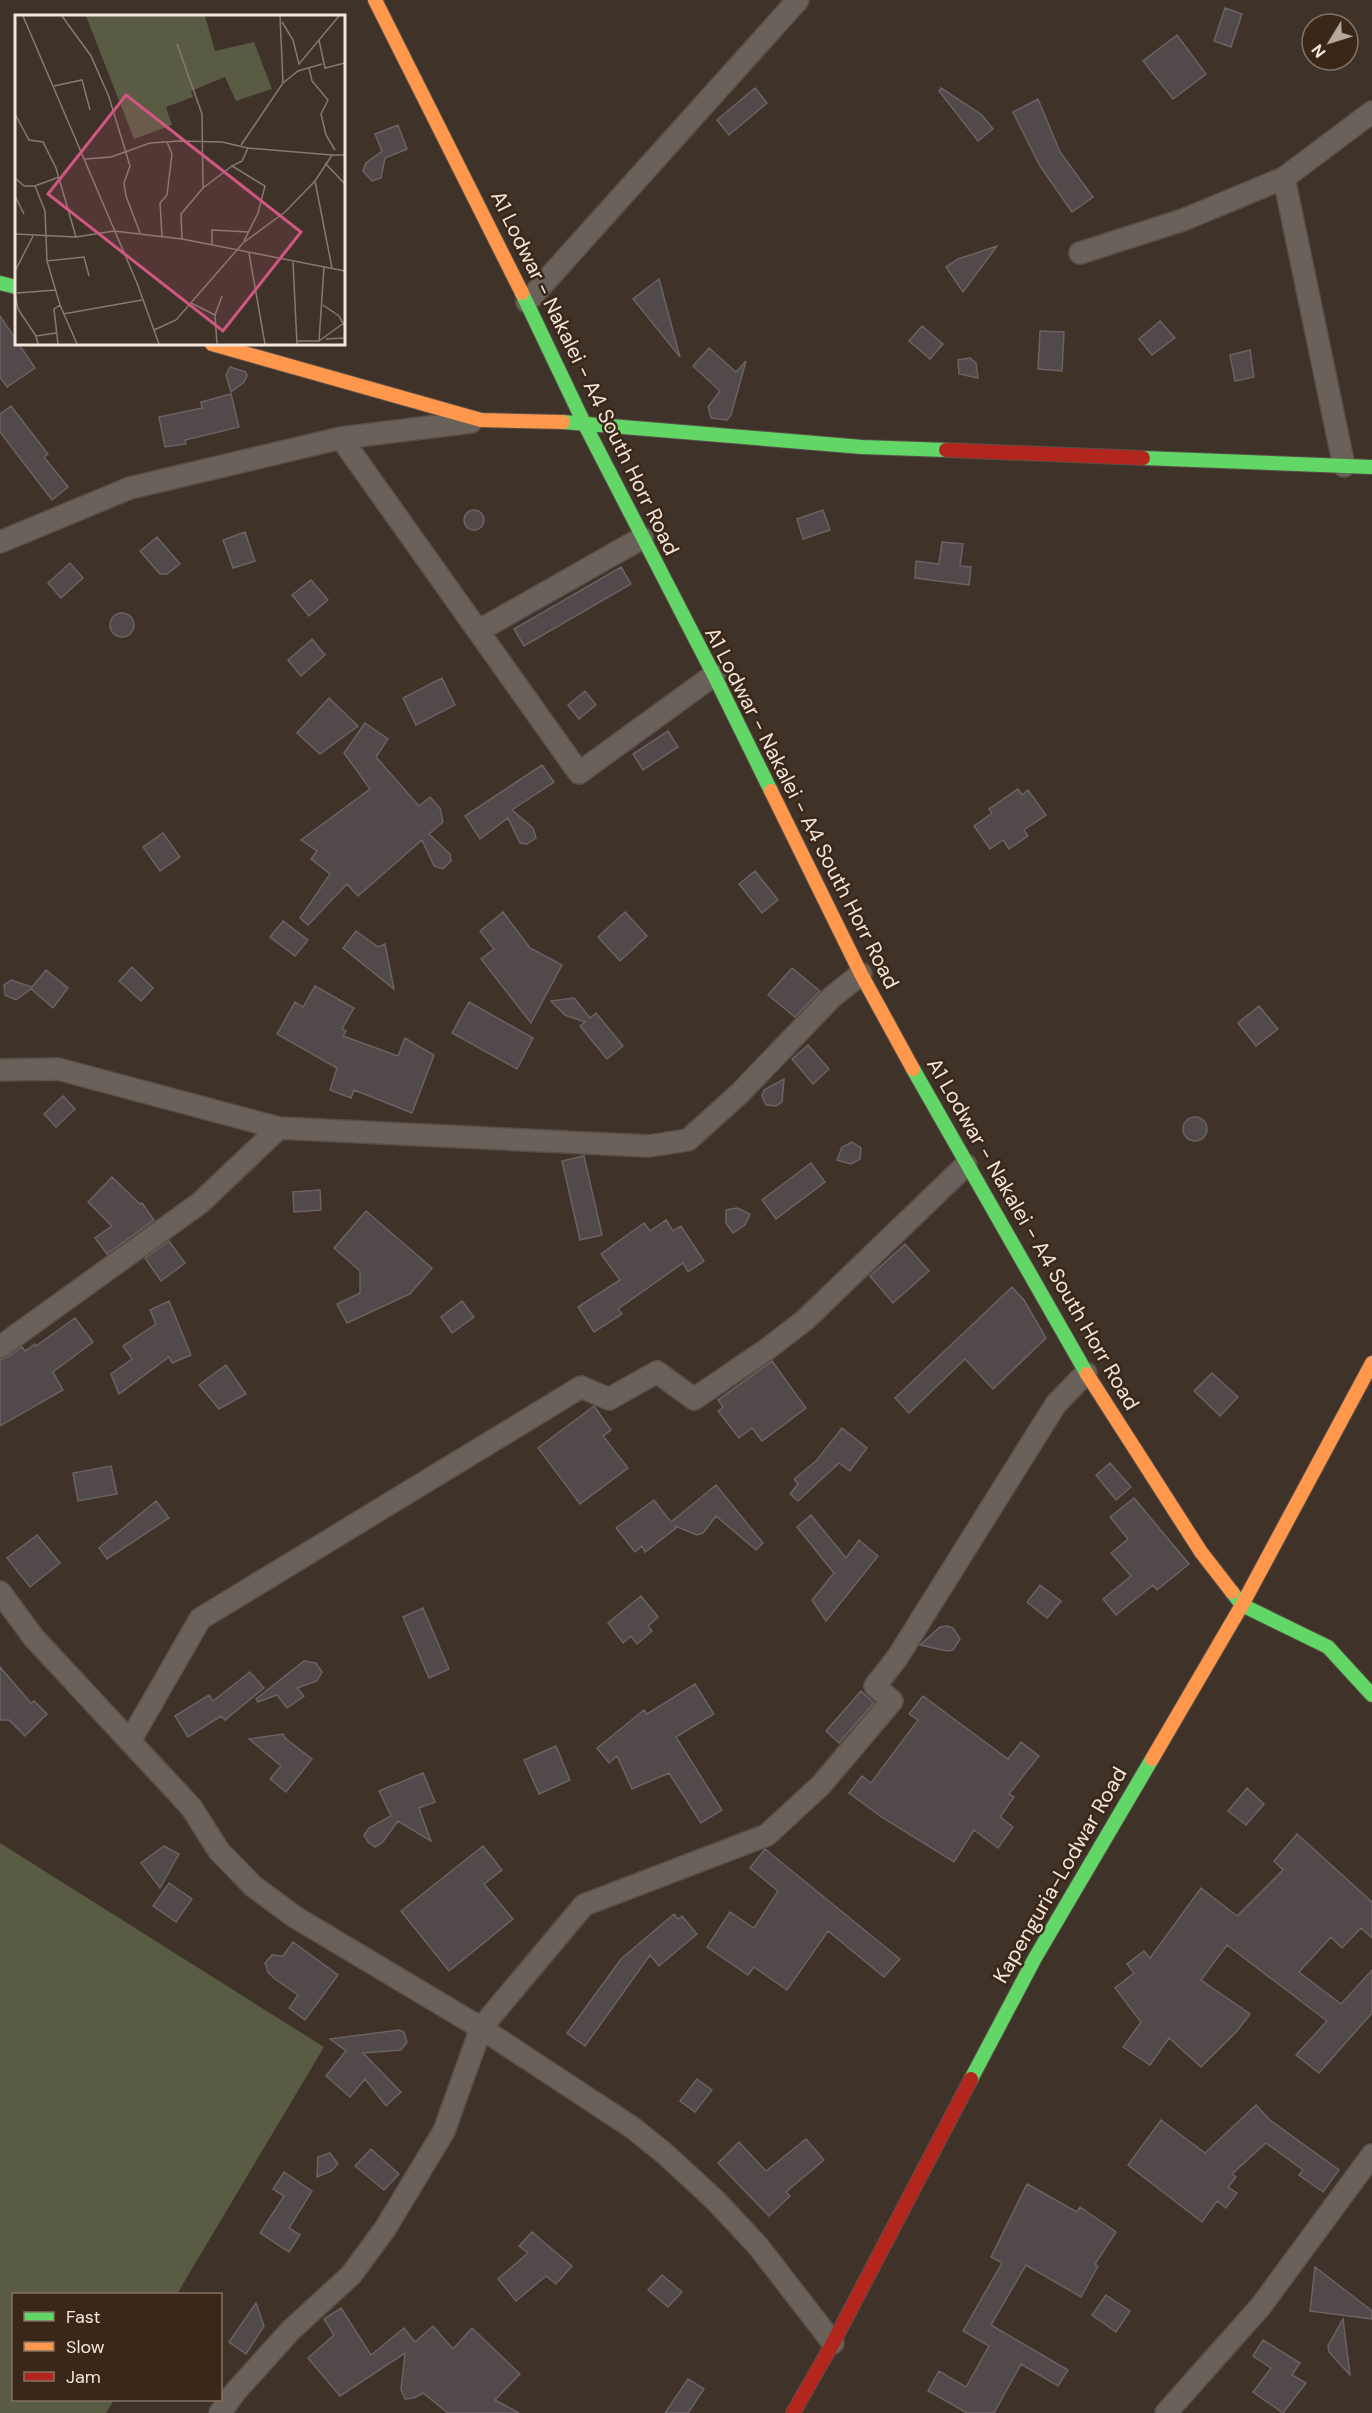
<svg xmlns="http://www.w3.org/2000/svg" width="1372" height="2413" viewBox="0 0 1372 2413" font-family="'DM Sans',sans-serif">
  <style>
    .green { fill: #595c42 }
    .building { fill: #52494a; stroke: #6a6263; stroke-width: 1.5 }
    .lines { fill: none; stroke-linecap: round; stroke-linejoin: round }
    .street-casing { stroke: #594f47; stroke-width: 24 }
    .fast-casing { stroke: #594f47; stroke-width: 16 }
    .slow-casing { stroke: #594f47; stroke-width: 16 }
    .jam-casing { stroke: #594f47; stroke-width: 16 }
    .street { stroke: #6a625a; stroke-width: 21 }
    .fast { stroke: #63d668; stroke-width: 14 }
    .slow { stroke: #ff974d; stroke-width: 14 }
    .jam { stroke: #b3261e; stroke-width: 14 }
    .labels { text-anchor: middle; stroke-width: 5; stroke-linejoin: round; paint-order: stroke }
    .street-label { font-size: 21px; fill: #f3e6dc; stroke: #3b2717 }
    .inset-road { fill: none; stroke: #867a71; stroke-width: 1.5 }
    .view { fill: #d15682; fill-opacity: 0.15; stroke: #d15682; stroke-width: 3 }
    .inset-edge { fill: none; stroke: #f3e6dc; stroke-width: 3 }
  </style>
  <rect width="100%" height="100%" fill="#3e3229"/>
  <path class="green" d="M0,1843l324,204 -147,247h-163v106h100l-8,13h-106z"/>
  <path class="building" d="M1225,8l17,6 -11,33 -17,-6z
    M1177,35l29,39 -33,25 -30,-38z
    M755,88l12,15 -38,32 -12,-15z
    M941,88l41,27 11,14 -15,12 -39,-50z
    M1038,99l22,53 33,45 -21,15 -32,-46 -27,-54z
    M398,125l9,24 -22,9 -4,20 -9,3 -9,-10 3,-8 16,-12 -7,-17z
    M997,246l-34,46 -17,-25 12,-8z
    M659,279l21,78 -47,-58z
    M0,316l35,52 -28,19 -7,-10z
    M1160,321l15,17 -23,17 -13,-16z
    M922,326l21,18 -13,15 -21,-18z
    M1040,331l24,1 -2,39 -24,-2z
    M709,348l27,24 10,-11 -15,54 -4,5 -16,-2 -3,-11 12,-16 -27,-25z
    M1250,350l4,27 -19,4 -5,-26z
    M970,358l6,5 2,15 -19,-4 -1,-14z
    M230,367l16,5 1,4 -3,6 -13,10 -5,-17z
    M231,394l8,33 -54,13 1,4 -21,3 -6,-30 43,-9 -1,-6z
    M11,406l37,48 -4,3 24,30 -16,13 -52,-68v-18z
    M823,510l7,20 -27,9 -6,-20z
    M464 520a10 10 0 1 1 20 0a10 10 0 1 1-20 0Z
    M245,532l10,29 -22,7 -10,-28z
    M157,537l23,27 -13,10h-7l-20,-23z
    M942,542l21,2 -3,22 11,1 -2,18 -54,-7 1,-17 23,3z
    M70,563l13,15 -22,20 -13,-15z
    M621,567l10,17 -107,62 -10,-17z
    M311,580l17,20 -19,16 -17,-21z
    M110 625a12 12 0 1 1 24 0a12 12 0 1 1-24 0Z
    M312,639l13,16 -24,21 -13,-16z
    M442,678l13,27 -39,20 -13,-27z
    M585,691l11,14 -17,14 -11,-14z
    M329,698l29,28 -38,28 -23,-21z
    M365,723l23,16 -12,18 43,49 11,-9 10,11 3,14 -14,12 21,20 1,7 -8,8 -9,-3 -12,-26 -64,56 -11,-12 -39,41 -8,-7 30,-44 -19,-15 6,-8 -16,-11 69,-51 -26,-36z
    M668,731l10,16 -35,23 -10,-16z
    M542,765l12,17 -42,28 21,18 3,10 -9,6 -7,-1 -12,-25 -28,21 -15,-23z
    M1018,789l4,6 6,-5 18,25 -22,15 4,6 -19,13 -6,-9 -13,9 -16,-23 18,-13 -3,-4z
    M163,833l17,24 -20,14 -17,-24z
    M755,871l23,29 -16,13 -23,-29z
    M503,912l27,36 32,17 -31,58 -50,-64 13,-10 -14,-18z
    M625,912l22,24 -27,25 -22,-24z
    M283,921l25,19 -13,16 -25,-19z
    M356,931l22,16 7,-3 9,45 -51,-41z
    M132,967l21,21 -12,13 -22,-20z
    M792,968l28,23 -25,26 -27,-22z
    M46,970l22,18 -15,20 -22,-19 -15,11 -11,-5 -1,-10 7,-5 21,7z
    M315,986l39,22 -12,21 4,2 -3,5 55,20 7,-18 29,17 -22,58 -58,-23 -3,8 -21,-8 7,-22 -60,-34 18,-32 8,5z
    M574,998l16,20 6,-5 27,33 -16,13 -27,-33 5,-4 -20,-7 -14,-14z
    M469,1002l64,36 -16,31 -65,-36z
    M1259,1006l19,23 -22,17 -18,-23z
    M808,1045l21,24 -16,15 -21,-25z
    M784,1079l-2,23 -6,4 -10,-1 -4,-9 2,-6z
    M63,1096l12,13 -19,18 -12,-13z
    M1183 1129a12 12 0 1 1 24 0a12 12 0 1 1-24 0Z
    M852,1142l9,6 -1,11 -9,5 -14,-4 5,-13z
    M584,1156l18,79 -22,5 -18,-79z
    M811,1163l14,19 -49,37 -14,-19z
    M112,1177l28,27 2,-1 12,17 -47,34 -12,-16 17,-12 -24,-24z
    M320,1190l1,20 -27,2 -1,-20z
    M737,1208l13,6 -5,11 -12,8 -7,-10v-13z
    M366,1211l66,57 -22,26 -63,29 -10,-19 23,-11v-22l-26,-23z
    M666,1220l7,11 8,-5 23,35 -16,11 -5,-9 -65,46 4,5 -28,18 -16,-25 42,-27 -19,-26 43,-31 6,8z
    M169,1241l16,22 -24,18 -16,-23z
    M905,1244l24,27 -36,32 -23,-27z
    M1012,1287l12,13 22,38 -53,51 -28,-30 -56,54 -14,-15z
    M169,1301l22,54 -19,8 -3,-6 -50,37 -8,-20 21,-15 -9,-13 33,-22 -6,-14z
    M462,1301l12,16 -22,16 -11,-16z
    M75,1318l18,24 -40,30 10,18 -63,36v-66l7,-3 15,-10 3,4 10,-7 1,2z
    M772,1361l34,47 -44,33 -10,-13 -13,10 -21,-27 5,-4 -5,-7z
    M226,1365l20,29 -27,15 -20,-24z
    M1212,1373l26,24 -18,19 -26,-25z
    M594,1406l17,24 -8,6 25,32 -48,36 -42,-56z
    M842,1428l25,20 -17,23 -11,-8 -41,38 -8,-7 8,-10 -4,-5 22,-18z
    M1110,1463l21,24 -15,13 -20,-25z
    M111,1466l6,28 -39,7 -5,-28z
    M716,1485l47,58 -7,7 -40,-34 -13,17 -6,2 -22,-9 1,2 -31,24 -3,-6 -7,6 -19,-24 38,-28 17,22z
    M1134,1498l55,66 -32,26 -4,-5 -37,30 -13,-16 28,-23 -20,-23 17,-14 -18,-22z
    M156,1501l13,17 -62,41 -8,-11z
    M811,1515l35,43 13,-18 19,16 -52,65 -14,-21 22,-27 -37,-46z
    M37,1535l23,28 -30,24 -23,-29z
    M1040,1585l21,16 -14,17 -20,-16z
    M641,1596l17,21 -10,9 4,5 -15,13 -6,-8 -8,7 -15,-20z
    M423,1608l26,61 -20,9 -26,-61z
    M947,1626l6,2 7,11 -7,11 -6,1 -27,-6 20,-18z
    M304,1661l12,2 6,9 -5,9 -20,7 7,8 -17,12 -10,-13 -19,7 -2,-3z
    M0,1667l31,36 3,-2 13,13 -22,22 -16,-16h-9z
    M250,1672l14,16 -39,32 -4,-4 -33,21 -13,-21 34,-21 4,6z
    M695,1684l19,30 -38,23 46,73 -21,13 -32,-50 -37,16 -15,-33 -8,7 -12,-15 47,-38 3,4z
    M861,1691l13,12 -35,40 -13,-12z
    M923,1696l85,63 13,-17 18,14 -30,38 5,3 -14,20 13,10 -15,21 -24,-18 -20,32 -71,-44 -34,-25 13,-17 9,7 47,-63 -9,-6z
    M283,1734l2,4 27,21 -26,33 -16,-13 11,-13 -32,-27z
    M556,1746l14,34 -31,14 -15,-34z
    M423,1773l12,29 -16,6 12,33 -33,-20 -16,22 -7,4 -7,-5 -4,-7 5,-7 22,-12 -12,-25z
    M1247,1788l17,16 -18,21 -18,-14z
    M1297,1834l75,68v36l-11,-10 -19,20 -11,-11 -32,35 42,32 31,-34v43l-53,60 -23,-18 31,-34 -100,-76 -26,35 49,34 -12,16 -37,37 -32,-29 -19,27 -27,-18 18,-25 -26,-34 19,-15 -7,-9 17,-13 6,7 51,-70 36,28 46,-46 -9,-9z
    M164,1846l15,8 -19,34 -19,-25z
    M483,1846l19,24 -18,14 29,35 -64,52 -48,-60z
    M765,1849l135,110 -16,18 -56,-46 -41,59 -33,-23 -6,8 -41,-28 23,-35 24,16 24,-37 -28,-23z
    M169,1883l23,16 -16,23 -23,-16z
    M674,1914l4,5 4,-3 15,18 -38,32 -9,-11 -65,91 -18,-13 54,-74z
    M293,1942l45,33 -33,45 -16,-12 9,-13 -23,-16 -7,-7 -3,-9 7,-8 11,1z
    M399,2030l5,2 3,10 -6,8 -38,3 38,39 -15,14 -21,-27 -15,18 -24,-21 20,-25 -16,-12z
    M697,2079l15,11 -17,22 -15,-11z
    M1256,2105l14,15 69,50 -16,22 -24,-17 4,-5 -37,-27 -34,31 4,3 -8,10 9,6 -11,15 -9,-7 -15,21 -74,-57 33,-45 44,33z
    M806,2139l18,21 -38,32 4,4 -21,20 -51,-53 21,-21 27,29z
    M371,2149l28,25 -15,16 -29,-24z
    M330,2153l8,11 -7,7 -14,6 1,-20z
    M284,2172l28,19 -23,37 11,7 -11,17 -29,-19 24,-37 -11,-7z
    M1027,2184l50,28 3,-5 36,25 -21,32 3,2 -17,31 -55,-32 -35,60 77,45 -10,16 -37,-22 -27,49h-27l-39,-22 11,-20 27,16 23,-41 -26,-15 39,-68 -11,-6z
    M532,2232l40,34 -16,18 -10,-8 -30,25 -18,-22 30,-26 -9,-7z
    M1315,2267l57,44v8l-62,-8z
    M662,2275l20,17 -14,15 -20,-17z
    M1106,2295l24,16 -14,21 -24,-17z
    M256,2303l8,23 -18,28 -17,-12z
    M341,2308l30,47 33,-27 11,14 18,-16 20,23 19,-21 48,46 -25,26 24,13h-71l-25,-20 -9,5 -9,1 -4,-9 4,-37 -65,43 -32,-38 26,-23 -10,-16z
    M1343,2319l7,56 -21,-23 -1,-6z
    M1263,2340l37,23 -8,12 14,8 -23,30 -30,-21 18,-24 -18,-12z
    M688,2379l16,10 -16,24h-23z"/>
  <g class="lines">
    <defs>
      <path id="street" d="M1284,178l60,288
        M1080,253l103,-33 101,-42 88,-66
        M527,302l271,-302
        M341,438l238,335 135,-98
        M0,542l130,-54 211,-50 130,-16
        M478,631l164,-93
        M0,1070l58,-1 221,59 370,18 39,-6 52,-47 92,-96 29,-23
        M0,1347l200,-144 79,-75
        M0,1592l34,46 157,169 28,44 34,35 42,31 186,111 152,100 31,25 52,48 42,45 75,97
        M130,1741l70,-122 381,-232 28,12 48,-27 37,27 72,-49 39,-30 161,-155
        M220,2413l16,-22 55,-61 60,-55 34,-46 59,-98 37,-103 103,-123 183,-70 54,-50 71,-84 -17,-15 22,-28 159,-254 30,-31
        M1166,2413l95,-107 111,-151"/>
      <path id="fast" d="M0,283l16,4
        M522,293l62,130 130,252 57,116
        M563,422l299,25 84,3
        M1143,458l229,9
        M913,1069l174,305
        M1232,1592l10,13 86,42 44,48
        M971,2079l64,-121 117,-199"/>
      <path id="slow" d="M375,0l147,293
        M212,344l269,76 82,2
        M771,791l90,183 52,95
        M1087,1374l114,178 31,40
        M1152,1759l90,-154 130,-242"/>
      <path id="jam" d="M946,450l197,8
        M793,2413l40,-70 138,-264"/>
    </defs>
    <use href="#street" class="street-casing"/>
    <use href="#fast" class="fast-casing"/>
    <use href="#slow" class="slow-casing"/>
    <use href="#jam" class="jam-casing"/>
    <use href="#street" class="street"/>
    <use href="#fast" class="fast"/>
    <use href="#slow" class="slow"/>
    <use href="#jam" class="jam"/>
  </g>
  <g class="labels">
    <g class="street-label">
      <text transform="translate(585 373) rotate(64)" y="7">A1 Lodwar - Nakalei - A4 South Horr Road</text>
      <text transform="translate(802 808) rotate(63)" y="7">A1 Lodwar - Nakalei - A4 South Horr Road</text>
      <text transform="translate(1033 1234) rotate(60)" y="7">A1 Lodwar - Nakalei - A4 South Horr Road</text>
      <text transform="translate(1060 1875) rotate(-60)" y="7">Kapenguria-Lodwar Road</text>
    </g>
  </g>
  <g transform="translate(15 15)">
    <rect width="330" height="330" fill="#3e3229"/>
    <path d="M71,1h119l10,35 39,-9 18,47 -36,12 -11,-24 -34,14 2,6 -27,10 6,18 -38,14z" fill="#595c42"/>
    <path class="inset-road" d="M8,1l114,267 22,61M47,1l29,40 18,41 21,69 -6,17 2,13 14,37M267,7l11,18 6,24 40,-48M304,25l6,28 20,-5M162,29l25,70 1,74M294,53l3,13 16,19 -7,14 5,21 9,15M268,68l15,-12 24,-7M39,71l28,-6 8,30M0,99l14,26 14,2 13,26 20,69M226,130l42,-62 -3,-67M70,144l26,-2 39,-14 30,-2 42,1 26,6 84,7M310,148l20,21M0,163l9,8h11l24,-9M300,166l17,87M20,171l10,25 2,50 37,-4 5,19M0,181l9,18M99,216l68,8 163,32M0,219l61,3 38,-6M147,221l-2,-33 7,-8 5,-41 -5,-12M167,224l-1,-25 22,-26 29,-22M229,226l14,-28 7,-27 -33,-20 10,-5 6,-13M197,230v-15l37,2M234,238l16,91M32,246l13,44 17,39M278,247l4,82M0,256l18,-35M0,278l3,16 18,27M2,278l39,-3M176,288l24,12M308,290l16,11 6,11M48,299l79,-14M139,315l22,-10 67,-77 42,-31 30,-31 17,-26h13M311,324l19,-1M282,326h22l5,-74M304,326l26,-19M23,329l-2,-8 20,-3M43,329l-4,-35 6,-4M202,329l-2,-29 7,-19"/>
    <path class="view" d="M111,80l175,137 -78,99 -175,-137z"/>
    <rect width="330" height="330" class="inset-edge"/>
  </g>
  <rect x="12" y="2293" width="210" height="108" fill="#3b2717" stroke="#857366" stroke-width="1.5"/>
  <rect x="24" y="2312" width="30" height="9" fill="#63d668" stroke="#857366" stroke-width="1.5"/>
  <text x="66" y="2323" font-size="18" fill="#f3e6dc">Fast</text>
  <rect x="24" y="2342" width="30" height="9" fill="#ff974d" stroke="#857366" stroke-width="1.5"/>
  <text x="66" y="2353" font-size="18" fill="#f3e6dc">Slow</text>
  <rect x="24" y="2372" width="30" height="9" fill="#b3261e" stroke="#857366" stroke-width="1.5"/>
  <text x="66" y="2383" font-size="18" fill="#f3e6dc">Jam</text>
  <g transform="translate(1330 42) rotate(232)"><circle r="28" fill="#3b2717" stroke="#857366" stroke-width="1.5"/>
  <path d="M0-4.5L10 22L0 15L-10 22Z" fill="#b4a79d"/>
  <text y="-9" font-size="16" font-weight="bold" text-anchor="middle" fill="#f3e6dc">N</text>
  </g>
</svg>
